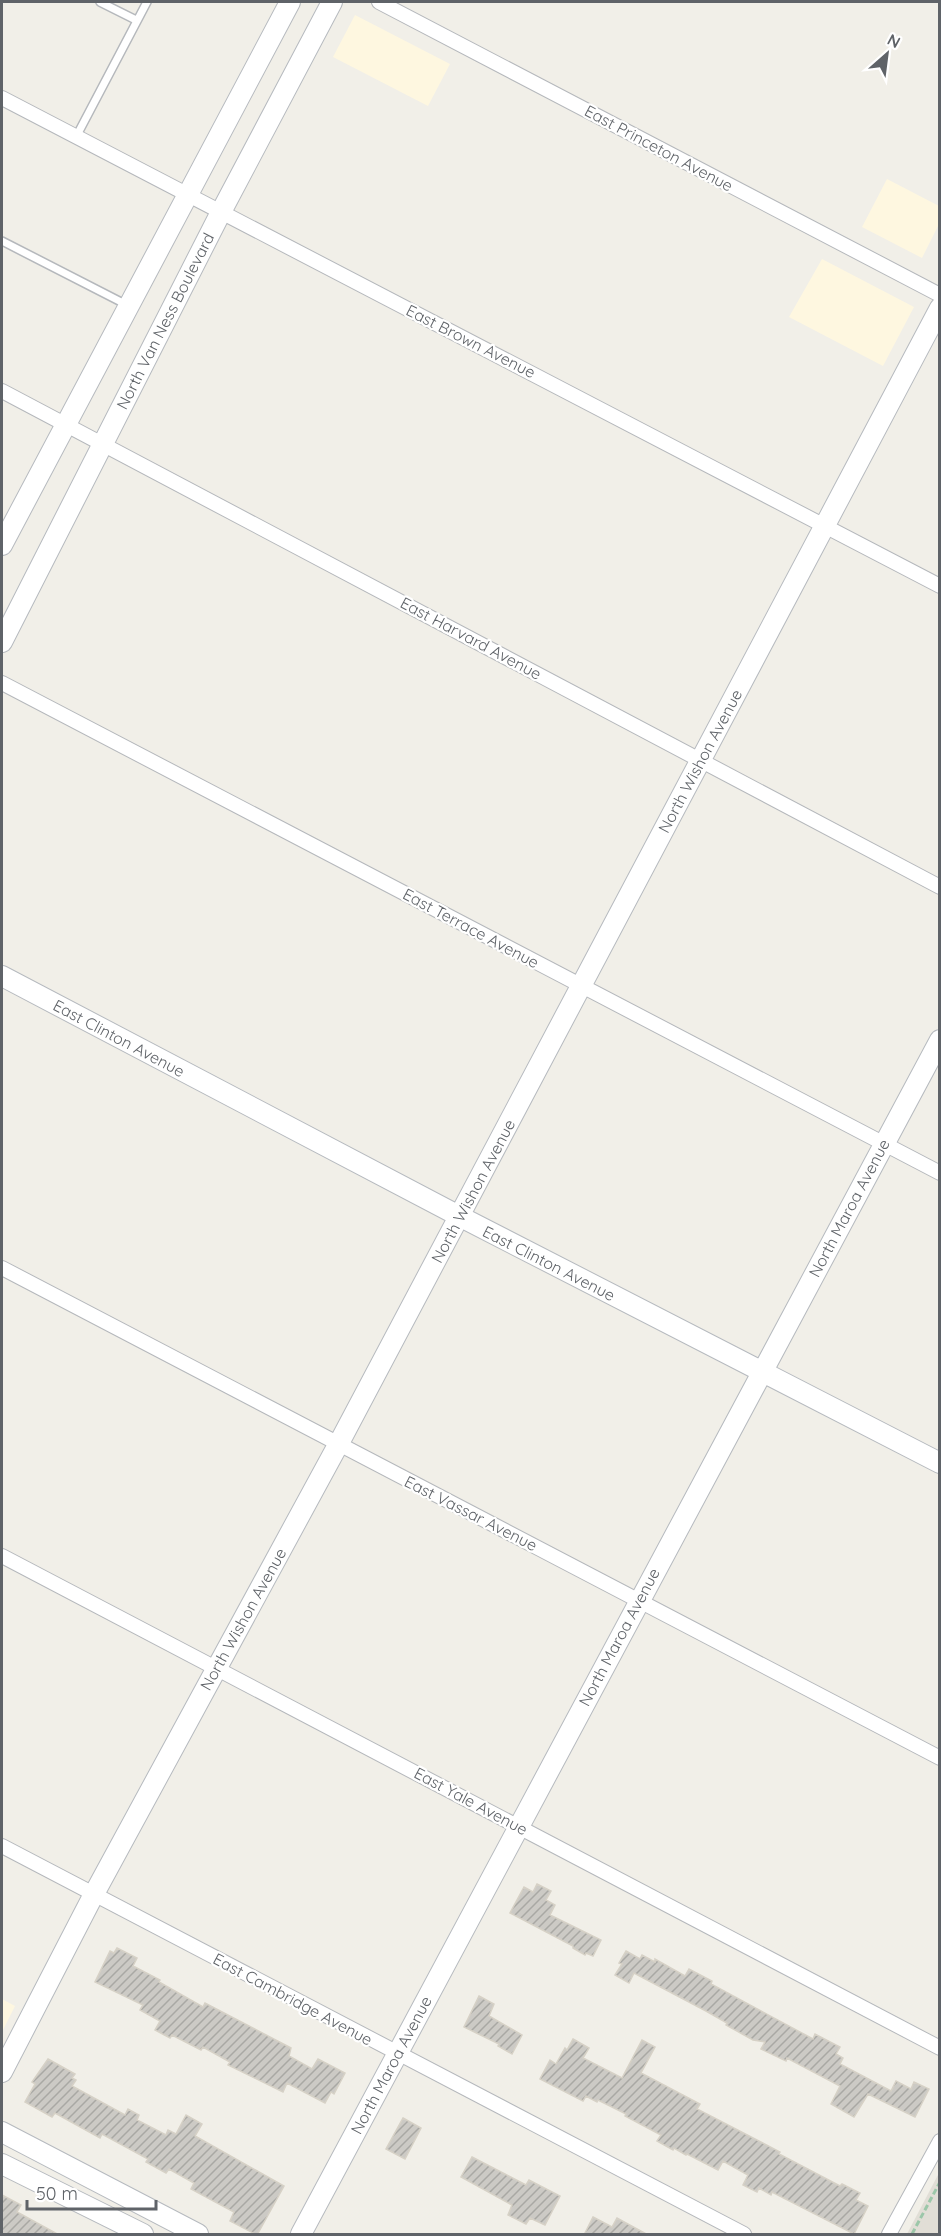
<svg xmlns="http://www.w3.org/2000/svg" width="941" height="2236" viewBox="0 0 941 2236" font-family="Quicksand,sans-serif">
  <style>
    .commercial { fill: #fef7e0 }
    .education { fill: #e1ded6 }
    .building { fill: url(#building-hatch); stroke: #d6d1c6; stroke-width: 1.5 }
    .lines { fill: none; stroke-linecap: round; stroke-linejoin: round }
    .lane-casing { stroke: #b5b8bc; stroke-width: 10 }
    .street-casing { stroke: #b5b8bc; stroke-width: 16 }
    .secondary-casing { stroke: #b6babf; stroke-width: 22 }
    .path { stroke: #9cc7a9; stroke-width: 3; stroke-dasharray: 6 3; stroke-linecap: butt }
    .lane { stroke: #fff; stroke-width: 7 }
    .street { stroke: #fff; stroke-width: 14 }
    .secondary { stroke: #fff; stroke-width: 20 }
    .labels { text-anchor: middle; stroke-width: 4.5; stroke-linejoin: round; paint-order: stroke }
    .street-label { font-size: 16px; fill: #5f6368; stroke: #fff }
  </style>
  <defs>
    <pattern id="building-hatch" width="6" height="6" patternUnits="userSpaceOnUse" patternTransform="scale(1.5)"><rect width="6" height="6" fill="#cccac5"/><path d="M-1 1l2-2M0 6l6-6M5 7l2-2" fill="none" stroke="#a9a8a4"/></pattern>
  </defs>
  <rect width="100%" height="100%" fill="#f1efe8"/>
  <path class="commercial" d="M355,15l95,49 -22,42 -95,-49z
    M887,179l52,27v18l-17,34 -60,-31z
    M822,259l92,48 -31,59 -94,-49z
    M2,1999l13,7 -13,26z"/>
  <path class="education" d="M939,2173v61h-32z"/>
  <path class="building" d="M537,1884l14,7 -5,9 9,5 -5,10 51,25 -8,16 -7,-3 -1,2 -12,-7v-2l-63,-33 14,-26 9,5z
    M117,1948l20,10 -4,8 27,14 -1,2 44,25 2,-4 86,45 -2,8 23,13 6,-10 27,14 -11,21 -3,-2 -6,11 -38,-20 -4,9 -55,-27 2,-3 -27,-15 -2,3 -29,-15 -2,3 -15,-8 5,-9 -20,-11 3,-5 -48,-23 15,-31 4,2z
    M626,1951l14,8 2,-4 13,7v-3l30,17 4,-7 23,12 -1,3 102,55 2,-5 25,13 -4,7 7,4 -3,6 51,27 5,-10 15,8 3,-7 15,7 -14,28 -47,-23 -14,23 -23,-13 9,-18 -53,-28 -1,3 -25,-12 4,-7 -12,-2 -27,-15 1,-2 -21,-12 -72,-38 -5,10 -14,-8 7,-11 -3,-1z
    M479,1996l15,8 -5,12 33,19 -10,19 -14,-8 1,-2 -35,-17z
    M573,2039l16,9 -6,10 39,20 20,-38 13,7 -14,26 59,31 -3,5 83,43 -1,2 61,32 2,-2 18,9 -4,7 12,6 -14,28 -82,-42 -1,3 -12,-7 -2,4 -14,-7 5,-10 -25,-14 -5,9 -31,-16 -1,1 -12,-7 -1,2 -16,-9 4,-6 -36,-19 1,-2 -28,-14 -1,2 -11,-6 -3,5 -43,-22 10,-19 6,4 9,-16 2,2z
    M48,2059l27,15 -3,4 4,2 -4,6 53,29 3,-6 11,6 -2,5 29,15 2,-5 8,4 10,-19 16,9 -7,12 89,50 -27,49 -27,-14 4,-9 -43,-23 3,-6 -25,-14 -3,4 -20,-11 2,-3 -46,-25 -2,4 -45,-25 -3,4 -27,-15 10,-18 -3,-2z
    M403,2118l18,10 -16,31 -19,-10z
    M472,2157l54,28 3,-5 31,16 -15,29 -15,-7 -4,6 -18,-9 4,-10 -51,-28z
    M2,2195l19,10 -4,7 42,23h-57z
    M593,2217l19,10 5,-9 31,17h-64z"/>
  <g class="lines">
    <defs>
      <path id="lane" d="M100,2l36,18
        M76,137l71,-135
        M2,241l125,64"/>
      <path id="street" d="M379,2l561,293
        M2,98l938,488
        M2,391l938,496
        M2,683l938,490
        M2,1268c312,164 626,325 938,490
        M2,1556l938,492
        M2,1846l742,388
        M889,2234l51,-93"/>
      <path id="secondary" d="M2,545l288,-543
        M2,642l219,-430 111,-210
        M2,976l457,240 481,247
        M2,2072l92,-178 244,-449 602,-1137
        M2,2132l196,102
        M2,2164l141,70
        M301,2234l639,-1194"/>
    </defs>
    <use href="#lane" class="lane-casing"/>
    <use href="#street" class="street-casing"/>
    <use href="#secondary" class="secondary-casing"/>
    <path class="path" d="M912,2234l28,-52"/>
    <use href="#lane" class="lane"/>
    <use href="#street" class="street"/>
    <use href="#secondary" class="secondary"/>
  </g>
  <g class="labels">
    <g class="street-label">
      <text transform="translate(659 148) rotate(28)" y="6">East Princeton Avenue</text>
      <text transform="translate(165 321) rotate(-63)" y="6">North Van Ness Boulevard</text>
      <text transform="translate(471 341) rotate(27)" y="6">East Brown Avenue</text>
      <text transform="translate(471 638) rotate(28)" y="6">East Harvard Avenue</text>
      <text transform="translate(700 761) rotate(-62)" y="6">North Wishon Avenue</text>
      <text transform="translate(471 928) rotate(28)" y="6">East Terrace Avenue</text>
      <text transform="translate(119 1038) rotate(28)" y="6">East Clinton Avenue</text>
      <text transform="translate(473 1191) rotate(-62)" y="6">North Wishon Avenue</text>
      <text transform="translate(849 1208) rotate(-62)" y="6">North Maroa Avenue</text>
      <text transform="translate(549 1263) rotate(27)" y="6">East Clinton Avenue</text>
      <text transform="translate(471 1513) rotate(27)" y="6">East Vassar Avenue</text>
      <text transform="translate(243 1619) rotate(-61)" y="6">North Wishon Avenue</text>
      <text transform="translate(619 1637) rotate(-62)" y="6">North Maroa Avenue</text>
      <text transform="translate(471 1801) rotate(28)" y="6">East Yale Avenue</text>
      <text transform="translate(293 1999) rotate(28)" y="6">East Cambridge Avenue</text>
      <text transform="translate(391 2065) rotate(-62)" y="6">North Maroa Avenue</text>
    </g>
  </g>
  <rect width="941" height="2236" fill="none" stroke="#5f6368" stroke-width="6"/>
  <g transform="translate(887 54) rotate(28)" stroke="#ffffff" stroke-width="4.5" paint-order="stroke">
  <path d="M0-4.5L10 22L0 15L-10 22Z" fill="#5f6368"/>
  <text y="-9" font-size="16" font-weight="bold" text-anchor="middle" fill="#5f6368">N</text>
  </g>
  <path d="M27 2200v9h129v-9" fill="none" stroke="#5f6368" stroke-width="3"/>
  <text x="36" y="2200" font-size="18" fill="#5f6368" stroke="#ffffff" stroke-width="4.5" paint-order="stroke">50 m</text>
</svg>
